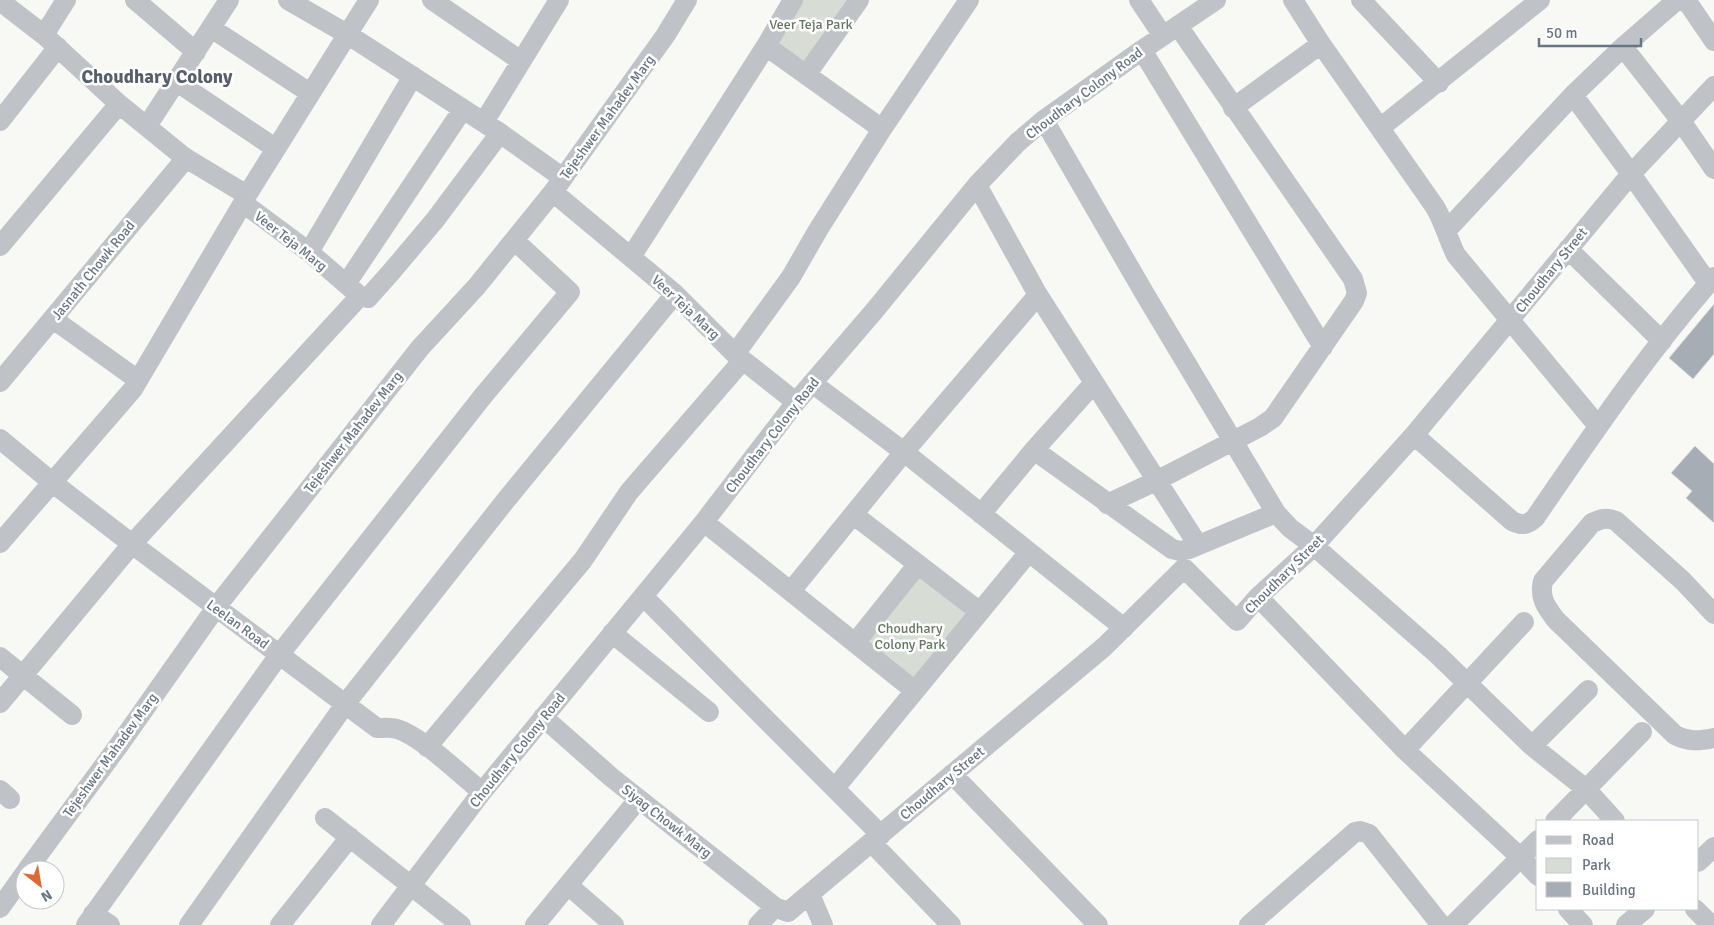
<svg xmlns="http://www.w3.org/2000/svg" width="1714" height="925" viewBox="0 0 1714 925" font-family="Signika,sans-serif">
  <style>
    .green { fill: #d7dcd5 }
    .building { fill: #a6adb5; stroke: #d9d9d8 }
    .lines { fill: none; stroke-linecap: round; stroke-linejoin: round }
    .minor { stroke: #bfc3c7; stroke-width: 20 }
    .labels { text-anchor: middle; stroke-width: 5; stroke-linejoin: round; paint-order: stroke }
    .park-label { font-size: 14px; fill: #657763; stroke: #fff }
    .street-label { font-size: 14px; fill: #687585; stroke: #fff }
    .district-label { font-size: 19px; font-weight: bold; fill: #565f6a; stroke: #fff }
  </style>
  <rect width="100%" height="100%" fill="#f8f8f5"/>
  <path class="green" d="M801,0h53l-43,65 -36,-23z
    M920,572l52,39 -57,73 -55,-42z"/>
  <path class="building" d="M1714,304v50l-21,25 -24,-21z
    M1695,446l19,18v59l-28,-25 6,-7 -21,-18z"/>
  <g class="lines">
    <path class="minor" d="M135,0l61,52
      M288,0l59,34 153,99
      M432,0l89,61
      M1139,0l24,36
      M1293,0l28,44 114,163c9,15 13,32 21,48l142,171
      M1361,0l78,83
      M1686,0l28,41
      M0,1l44,34 75,69 65,53 63,38 -4,8 66,49 51,44 8,2 24,-27 43,-51 65,-87 63,45
      M211,28l99,65
      M44,35l22,-35
      M766,46l116,83
      M1623,47l58,74 33,48
      M1142,50l181,297
      M806,75l53,-75
      M177,82l98,66
      M1573,95l58,79 77,109
      M1233,108l88,-64
      M1044,120l102,176 130,217 14,15 24,18 124,109 94,91 54,43 29,32
      M0,121l58,-74
      M484,122l75,-122
      M147,126l82,-126
      M1380,128l160,-128
      M977,185l61,110 160,250
      M553,192l122,102 60,60 61,48
      M247,195l122,-195
      M1446,231l127,-136 50,-48 54,-47
      M0,246l119,-142
      M1568,249l94,92
      M309,252l104,-176
      M631,257l135,-211 27,-46
      M346,284l117,-175
      M53,319l85,61
      M735,354l56,-77 27,-47 64,-101 87,-129
      M0,382l186,-224
      M812,383l92,69 220,176
      M1414,435l98,86c10,5 15,4 23,-3 57,-83 113,-166 179,-241
      M0,439l53,44 79,61 245,184c6,0 14,-1 20,1 24,7 64,46 85,63
      M1034,450l138,99 8,2 9,-2 87,-36
      M1107,504l49,-23 104,-54 13,-9 81,-117 3,-8 -4,-14 -175,-253
      M981,514l53,-64 60,-67
      M854,515l126,97
      M704,522l211,169
      M0,543l133,-154 110,-186
      M791,591l113,-139 134,-157
      M643,596l238,239
      M1257,598l6,4 142,148 116,108 17,18
      M1714,614l-31,-33 -67,-60c-10,-4 -15,-2 -24,2l-49,58c-4,17 3,26 13,39l119,115c14,7 24,6 39,3
      M612,633l97,79
      M855,643l63,-79
      M0,657l72,58
      M0,703l132,-159 228,-248
      M543,717l68,60 164,130 -17,18
      M1532,746l56,-56
      M427,747l156,-187 46,-68 114,-132
      M1405,750l119,-128
      M952,774l146,151
      M835,788l194,-236
      M0,790l10,9
      M325,818l136,107
      M1555,821l87,-89
      M872,843l79,82
      M1698,862l16,-15
      M27,870l92,-125 98,-139 203,-258 57,-62 76,-94 112,-156 22,-36
      M568,885l46,40
      M810,894l13,31
      M774,907l14,5 316,-265 80,-79 53,53 20,-23 57,-52 100,-111 217,-261 83,-88
      M0,908l25,-35
      M1568,909l15,16
      M1695,909l16,16
      M93,914l17,11
      M86,925l193,-270 204,-259 87,-104 -55,-51
      M189,925l157,-222 160,-203 169,-206
      M280,925l70,-88
      M381,925l101,-133 222,-270 92,-120 79,-92 102,-125 41,-43 26,-22 98,-70 74,-50
      M535,925l101,-123
      M1249,925l106,-93 5,-1 9,3 72,91
      M1453,925l85,-85
      M1626,925l19,-16"/>
  </g>
  <g class="labels">
    <g class="park-label">
      <text x="811" y="29">Veer Teja Park</text>
      <text x="910" y="633">Choudhary<tspan x="910" dy="16">Colony Park</tspan></text>
    </g>
    <g class="street-label">
      <text transform="translate(1084 93) rotate(-37)" y="5">Choudhary Colony Road</text>
      <text transform="translate(607 117) rotate(-54)" y="5">Tejeshwer Mahadev Marg</text>
      <text transform="translate(291 241) rotate(38)" y="5">Veer Teja Marg</text>
      <text transform="translate(93 270) rotate(-51)" y="5">Jasnath Chowk Road</text>
      <text transform="translate(1551 270) rotate(-51)" y="5">Choudhary Street</text>
      <text transform="translate(686 307) rotate(43)" y="5">Veer Teja Marg</text>
      <text transform="translate(353 432) rotate(-52)" y="5">Tejeshwer Mahadev Marg</text>
      <text transform="translate(772 435) rotate(-52)" y="5">Choudhary Colony Road</text>
      <text transform="translate(1284 574) rotate(-45)" y="5">Choudhary Street</text>
      <text transform="translate(238 624) rotate(36)" y="5">Leelan Road</text>
      <text transform="translate(517 750) rotate(-51)" y="5">Choudhary Colony Road</text>
      <text transform="translate(110 755) rotate(-54)" y="5">Tejeshwer Mahadev Marg</text>
      <text transform="translate(942 783) rotate(-40)" y="5">Choudhary Street</text>
      <text transform="translate(667 821) rotate(38)" y="5">Siyag Chowk Marg</text>
    </g>
    <g class="district-label">
      <text x="157" y="83">Choudhary Colony</text>
    </g>
  </g>
  <rect x="1536" y="820" width="162" height="90" fill="#ffffff" stroke="#c3c8ce"/>
  <rect x="1546" y="836" width="25" height="8" fill="#bfc3c7" stroke="#c3c8ce"/>
  <text x="1582" y="845" font-size="15" fill="#687585">Road</text>
  <rect x="1546" y="858" width="25" height="15" fill="#d7dcd5" stroke="#c3c8ce"/>
  <text x="1582" y="870" font-size="15" fill="#687585">Park</text>
  <rect x="1546" y="882" width="25" height="15" fill="#a6adb5" stroke="#c3c8ce"/>
  <text x="1582" y="895" font-size="15" fill="#687585">Building</text>
  <g transform="translate(40 885) rotate(149)"><circle r="24" fill="#ffffff" stroke="#c3c8ce"/>
  <path d="M0-4L9 19L0 12L-9 19Z" fill="#da6c33"/>
  <text y="-8" font-size="14" font-weight="bold" text-anchor="middle" fill="#687585">N</text>
  </g>
  <path d="M1539 38v8h102v-8" fill="none" stroke="#687585" stroke-width="2.5"/>
  <text x="1546" y="38" font-size="15" fill="#687585" stroke="#ffffff" stroke-width="4" paint-order="stroke">50 m</text>
</svg>
